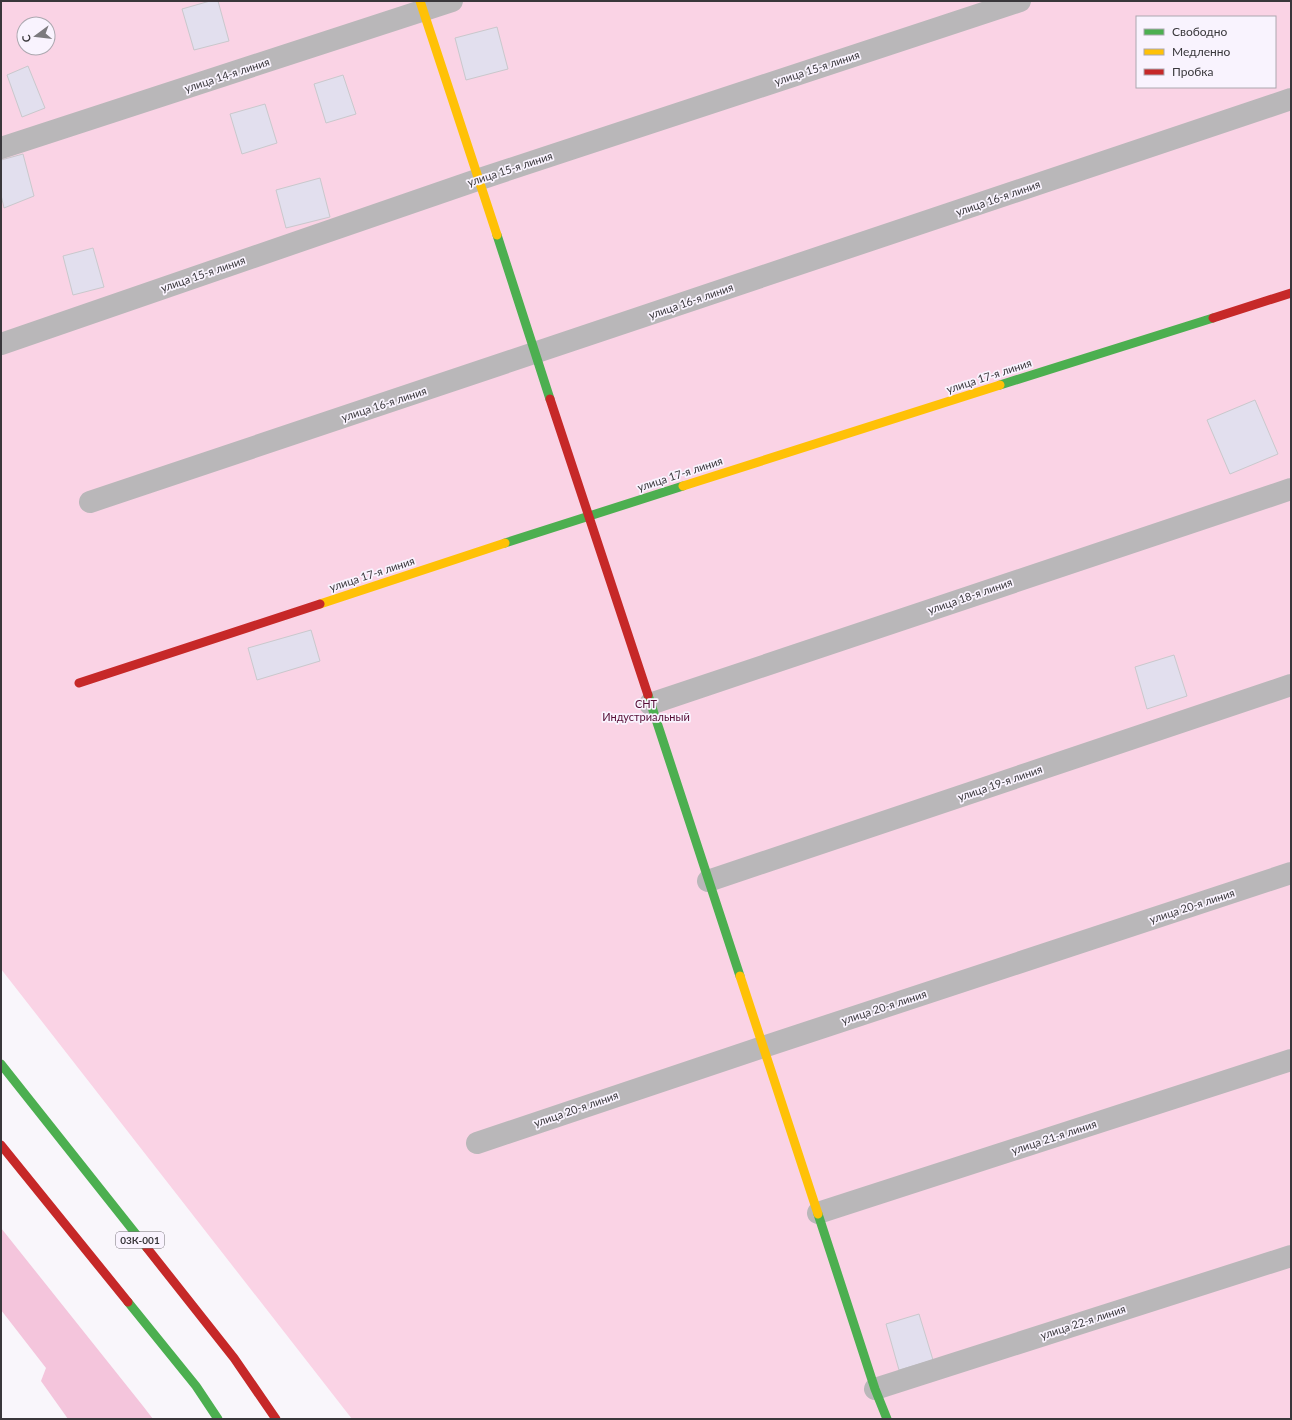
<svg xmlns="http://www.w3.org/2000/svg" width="1292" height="1420" viewBox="0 0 1292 1420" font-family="Lato,sans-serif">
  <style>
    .green { fill: #fad3e5; fill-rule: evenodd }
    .forest { fill: #f4c5dc }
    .building { fill: #e2dfee; stroke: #c9c8cc }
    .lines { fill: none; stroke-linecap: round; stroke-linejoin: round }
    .street { stroke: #b9b7b9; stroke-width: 22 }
    .fast { stroke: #4caf50; stroke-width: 9 }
    .slow { stroke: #ffc107; stroke-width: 9 }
    .jam { stroke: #c62828; stroke-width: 9 }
    .labels { text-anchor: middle; stroke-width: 3.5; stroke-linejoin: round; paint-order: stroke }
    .shield { fill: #f9f3fe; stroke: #736f76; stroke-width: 1 }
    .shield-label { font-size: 10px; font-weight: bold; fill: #39373b }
    .street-label { font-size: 11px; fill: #39373b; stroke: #f9f3fe }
    .park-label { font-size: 11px; fill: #550d35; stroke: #f9f3fe }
  </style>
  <rect width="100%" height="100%" fill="#f9f6fb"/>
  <path class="green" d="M1,1h1290v1418h-939l-351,-450zM1137,17h138v70h-138zM24,24h24v24h-24z"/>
  <path class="forest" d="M1,1228l142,178 10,13h-85l-27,-38 5,-13 -45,-58z"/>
  <path class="building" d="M210,1h8l11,40 -35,9 -12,-41z
    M497,27l11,42 -42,11 -11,-42z
    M28,66l17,42 -23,9 -15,-42z
    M343,75l13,39 -30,9 -12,-39z
    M265,104l12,39 -35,11 -12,-40z
    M23,154l11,42 -30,12 -3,-13v-35z
    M320,178l10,39 -44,11 -10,-38z
    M93,248l11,39 -31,8 -10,-39z
    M1255,400l23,54 -48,20 -23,-54z
    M311,630l9,31 -63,19 -9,-32z
    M1174,655l13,41 -40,13 -12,-42z
    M919,1314l14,46 -34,10 -13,-46z"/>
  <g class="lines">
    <path class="street" d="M1,148l451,-147
      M1,344l476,-164 543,-179
      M90,502l1201,-403
      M650,704l641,-215
      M708,881l583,-196
      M477,1143l286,-96 528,-174
      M818,1213l473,-153
      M875,1389l416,-133"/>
    <path class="fast" d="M497,235l53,164
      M1000,385l213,-67
      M505,543l178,-57
      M648,695l92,281
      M1,1064l146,184
      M818,1214l57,175 12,30
      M128,1302l68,84 22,33"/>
    <path class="slow" d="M420,1l77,234
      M683,486l317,-101
      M320,604l185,-61
      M740,976l78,238"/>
    <path class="jam" d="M1213,318l78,-25
      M550,399l98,296
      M79,683l241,-79
      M1,1145l127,157
      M147,1248l87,110 42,61"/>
  </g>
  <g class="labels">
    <rect class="shield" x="116" y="1232" width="48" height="16" rx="3"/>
    <g class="shield-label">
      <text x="140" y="1244">03К-001</text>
    </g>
    <g class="street-label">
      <text transform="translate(817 68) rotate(-18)" y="4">улица 15-я линия</text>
      <text transform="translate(227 75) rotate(-18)" y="4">улица 14-я линия</text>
      <text transform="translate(510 169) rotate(-18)" y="4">улица 15-я линия</text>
      <text transform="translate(998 198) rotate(-19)" y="4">улица 16-я линия</text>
      <text transform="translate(203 274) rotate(-19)" y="4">улица 15-я линия</text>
      <text transform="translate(691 301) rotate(-19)" y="4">улица 16-я линия</text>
      <text transform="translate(989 376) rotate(-18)" y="4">улица 17-я линия</text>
      <text transform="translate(384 404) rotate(-18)" y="4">улица 16-я линия</text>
      <text transform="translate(680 474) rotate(-18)" y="4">улица 17-я линия</text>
      <text transform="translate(372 574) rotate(-18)" y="4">улица 17-я линия</text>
      <text transform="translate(970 596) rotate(-19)" y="4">улица 18-я линия</text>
      <text transform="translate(1000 783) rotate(-19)" y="4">улица 19-я линия</text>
      <text transform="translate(1192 906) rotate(-18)" y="4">улица 20-я линия</text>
      <text transform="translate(884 1007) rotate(-18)" y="4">улица 20-я линия</text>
      <text transform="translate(576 1109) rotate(-19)" y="4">улица 20-я линия</text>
      <text transform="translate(1054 1137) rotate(-18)" y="4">улица 21-я линия</text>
      <text transform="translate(1083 1322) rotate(-18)" y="4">улица 22-я линия</text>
    </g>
    <g class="park-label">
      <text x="646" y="708">СНТ<tspan x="646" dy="13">Индустриальный</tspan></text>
    </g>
  </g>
  <rect width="1292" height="1420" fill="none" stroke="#39373b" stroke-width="4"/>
  <rect x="1136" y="16" width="140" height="72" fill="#f9f3fe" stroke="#aca8b0"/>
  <rect x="1144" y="29" width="20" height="6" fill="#4caf50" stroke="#aca8b0"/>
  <text x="1172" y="36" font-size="12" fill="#39373b">Свободно</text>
  <rect x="1144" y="49" width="20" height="6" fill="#ffc107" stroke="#aca8b0"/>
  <text x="1172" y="56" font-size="12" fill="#39373b">Медленно</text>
  <rect x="1144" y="69" width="20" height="6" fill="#c62828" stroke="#aca8b0"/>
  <text x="1172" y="76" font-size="12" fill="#39373b">Пробка</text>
  <g transform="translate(36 36) rotate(255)"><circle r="19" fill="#f9f3fe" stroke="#aca8b0"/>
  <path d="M0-3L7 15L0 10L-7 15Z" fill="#7c7a7e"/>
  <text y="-6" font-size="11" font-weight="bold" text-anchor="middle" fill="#39373b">С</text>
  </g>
</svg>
